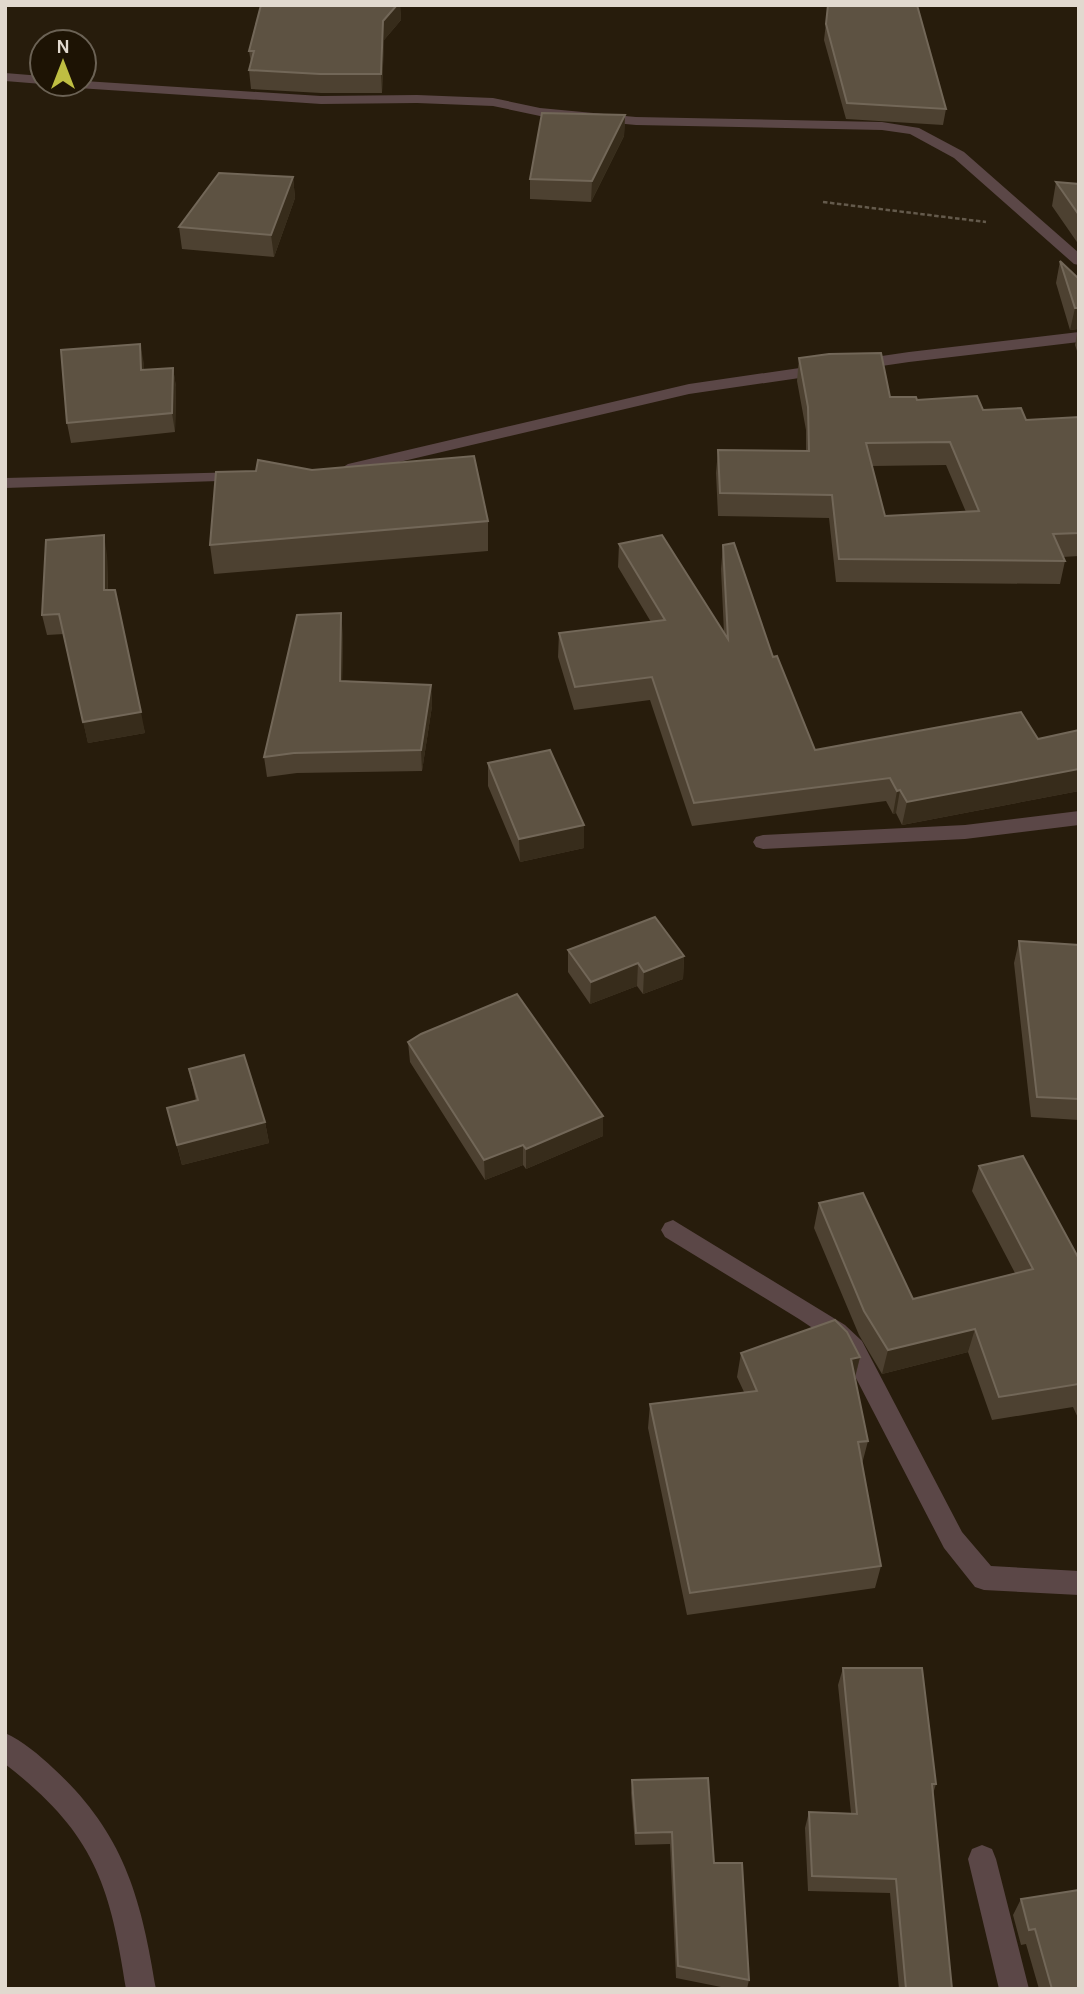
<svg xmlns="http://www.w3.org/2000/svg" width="1084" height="1994" viewBox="0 0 1084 1994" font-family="Karla,sans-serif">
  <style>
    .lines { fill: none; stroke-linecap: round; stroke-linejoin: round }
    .path { stroke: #645a4c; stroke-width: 2.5; stroke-dasharray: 4.5 2.5; stroke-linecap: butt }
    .street { fill: #5b4747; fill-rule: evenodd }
    .wall { fill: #4d4131; fill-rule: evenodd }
    .shaded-wall { fill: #372c1b }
    .building { fill: #5d5242; stroke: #726758; stroke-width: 2; fill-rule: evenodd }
  </style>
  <rect width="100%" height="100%" fill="#271c0c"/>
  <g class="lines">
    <path class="path" d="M823,202l163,20"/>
    <path class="street" d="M5,73l37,3v8l-37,-3z
      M84,81l237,15 96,-1 76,3 47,10 96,9 246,5 37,6 45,24 115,101v12l-5,-1 -120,-106 -44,-24 -28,-4 -246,-5 -96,-9 -47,-10 -76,-3 -96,1 -243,-16 -6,-4h12z
      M1079,332v10l-170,20 -220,32 -341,80 -8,-5 8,-5 341,-80 220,-32z
      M243,472l8,5 -2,3 -244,8v-10z
      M1079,811v14l-114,14 -202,10 -7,-2 -3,-5 3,-5 7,-2 202,-10z
      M673,1220l172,105 17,16 100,191 29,34 88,5v24l-95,-5 -9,-3 -31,-39 -100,-193 -15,-16 -30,-20 -134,-82 -4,-7 4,-7z
      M5,1733c18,8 34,22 48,35 71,65 88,129 103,221h-30c-16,-106 -33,-157 -121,-225z
      M982,1845l10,4 4,10 33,130h-30l-31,-130 4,-10z"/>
  </g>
  <path class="wall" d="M261,5h139l1,15 -17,20 -2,53h-61l-70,-4 -2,-19 2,-7 -2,-12z
    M828,5l118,104 -3,16 -97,-6 -22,-79z
    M625,115l-1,21 -33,66 -61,-3v-20z
    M293,177l2,21 -21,59 -92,-8 -3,-22z
    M1056,182l23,2v61l-27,-39z
    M1060,261l19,18v78l-4,-12 3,-16 -8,1 -14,-47z
    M140,344l4,26 29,-2 3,19 -1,45 -104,11 -4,-20z
    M799,358l91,39 93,13 43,10 53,-3v139l-16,1 2,4 -5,23 -224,-2 -7,-64 -111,-2 -2,-43 2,-23 88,1v-21l-9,-49zM946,465l20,47 -81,4 -13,-50z
    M256,471l232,50v30l-274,23 -4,-29z
    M619,544l105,89 -3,-64 2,-24 92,205 223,-11 41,-9v61l-177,34 -6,-12 -3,1 -7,-13 -194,25 -42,-126 -76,10 -16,-53 1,-24 92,-11 -33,-55z
    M107,555l1,35 37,143 -57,10 -24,-109 -17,1 -5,-20z
    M343,634l-1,47 89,4 1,21 -10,65 -125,2 -30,4 -3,-20z
    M488,763l96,62v23l-64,14 -32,-76z
    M1019,941l60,4v175l-48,-3 -17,-154z
    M568,950l116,6 -1,23 -40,15 -6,-8 -47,18 -22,-32z
    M408,1042l195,74v20l-77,33 -3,-4 -38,15 -75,-118z
    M189,1069l76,53 4,21 -87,22 -15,-57 29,-7z
    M979,1166l100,93v161l-6,-13 -81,13 -24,-68 -86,22 -23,-39 -45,-107 5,-25 94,96 102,-26 -43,-82z
    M741,1353l119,4 -5,21 13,63 -6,23 19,102 -6,22 -188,27 -39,-187 2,-24 94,-12 -7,-15z
    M843,1668l93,116 -3,10 19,195h-53l-9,-96 -82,-2 -3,-63 4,-16 42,1 -13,-128z
    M632,1780l82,83 35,117 -2,9h-16l-55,-11 -6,-134 -35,1 -4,-52z
    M1021,1899l58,90h-40l-13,-45 -5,1 -8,-30z"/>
  <path class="shaded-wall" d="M397,5h3l1,15 -17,20 -2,53 -1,-19 2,-53z
    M625,115l-1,21 -33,66 1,-21z
    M293,177l2,21 -21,59 -3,-22z
    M1075,308h4v20l-1,1 -8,1z
    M140,344l4,19v26l-3,-19z
    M173,368l3,19 -1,45 -3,-19z
    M104,535l3,20 1,55 -4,-20z
    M341,613l2,21 -1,67 -2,-20z
    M431,685l1,21 -10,65 -1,-21z
    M141,712l4,21 -57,10 -5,-21z
    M1079,769v22l-177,34 5,-23z
    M900,790l-4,23 -3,1 4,-23z
    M584,825v23l-64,14 -1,-23z
    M684,956l-1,23 -40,15 1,-22z
    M638,963l-1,23 -47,18 1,-22z
    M603,1116v20l-77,33v-20z
    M265,1122l4,21 -87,22 -5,-20z
    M523,1145v20l-38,15 -1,-20z
    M975,1329l-7,23 -86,22 6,-24z
    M860,1357l-6,24 -3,-22z"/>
  <path class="building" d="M261,5h136l-14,16 -2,53h-61l-71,-4 5,-19h-5z
    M828,5h89l29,104 -99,-6 -21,-79z
    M542,113l83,2 -33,66 -62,-2z
    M219,173l74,4 -22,58 -92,-8z
    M1056,182l23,2v31z
    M1060,261l19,18v29h-4z
    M140,344l1,26 32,-2 -1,45 -105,10 -6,-73z
    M881,353l9,44h26l1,3 60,-4 6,14 38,-2 5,12 53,-3v116l-26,1 12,27 -226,-2 -7,-64 -112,-2 -2,-43 91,1 -1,-44 -9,-49 30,-4zM950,442l29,69 -94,5 -19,-73z
    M474,456l14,65 -278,24 6,-73 40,-1 2,-11 54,10z
    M104,535v55h11l26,122 -58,10 -24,-108 -17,1 4,-75z
    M662,535l66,104 -5,-94 11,-2 39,114 4,-1 38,94 206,-38 17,27 41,-9v39l-172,33 -7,-12 -3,1 -7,-13 -196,25 -42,-126 -77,10 -16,-54 106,-13 -46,-76z
    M341,613l-1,68 91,4 -10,65 -127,3 -30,4 33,-142z
    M550,750l34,75 -65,14 -31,-76z
    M655,917l29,39 -40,16 -6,-9 -47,19 -23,-32z
    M1019,941l60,4v154l-42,-2z
    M517,994l86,122 -77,33 -3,-4 -39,15 -76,-118 13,-8z
    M244,1055l21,67 -88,23 -10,-37 31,-8 -9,-31z
    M1023,1156l56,103v125l-80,13 -24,-68 -87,21 -24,-39 -45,-108 44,-10 50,106 120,-30 -54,-103z
    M835,1320l12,12 13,25 -9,2 17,82 -10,1 23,124 -191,27 -40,-189 107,-13 -16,-38z
    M843,1668h79l14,116h-4l20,205h-46l-10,-110 -84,-3 -3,-64 48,2z
    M708,1778l6,85h28l7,117 -71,-14 -6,-134 -36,1 -4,-53z
    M1079,1890v99h-27l-17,-60 -6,1 -8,-31z"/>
  <rect width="1084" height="1994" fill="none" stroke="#e1d9cf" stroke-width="14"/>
  <g transform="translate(63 63)"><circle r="33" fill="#1d1304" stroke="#6b6255" stroke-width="2"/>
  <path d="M0-5L12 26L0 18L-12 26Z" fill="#bfbe42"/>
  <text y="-10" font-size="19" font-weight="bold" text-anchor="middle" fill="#e1d9cf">N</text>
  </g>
</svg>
